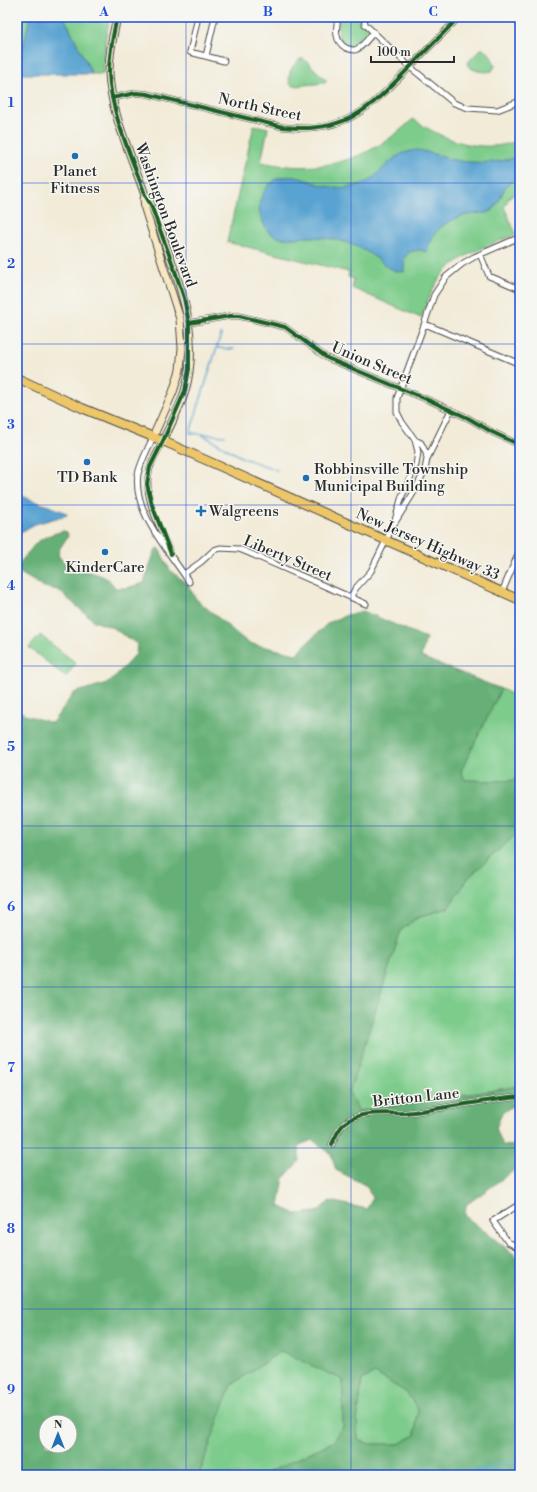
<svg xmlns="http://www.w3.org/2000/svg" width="537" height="1492" viewBox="0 0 537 1492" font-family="'Libre Bodoni',serif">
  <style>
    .green { fill: #7dcc8b; stroke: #547c5b }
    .forest { fill: #66b077; stroke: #486e51; fill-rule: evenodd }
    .water { fill: #59a3d1; stroke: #42677e }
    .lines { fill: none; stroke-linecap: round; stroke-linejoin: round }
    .stream { stroke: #59a3d1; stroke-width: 1.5 }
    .street-casing { stroke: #494845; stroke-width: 7 }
    .secondary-casing { stroke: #494845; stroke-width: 9 }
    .primary-casing { stroke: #494845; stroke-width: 10 }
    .street { stroke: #fff; stroke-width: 5 }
    .secondary { stroke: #f7e8c3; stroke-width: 7 }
    .primary { stroke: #ecc669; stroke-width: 8 }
    .cycleway-casing { stroke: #f6f6f2; stroke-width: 6 }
    .cycleway { stroke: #1b5e20; stroke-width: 4 }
    .grid { fill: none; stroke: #1d4ed8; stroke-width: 1; stroke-opacity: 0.55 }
    .poi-dot { fill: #1f6fb2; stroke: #f6f6f2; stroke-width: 1.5 }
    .labels { text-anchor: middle; stroke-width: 3; stroke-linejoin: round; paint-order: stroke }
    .street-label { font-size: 15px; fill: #2b2b2b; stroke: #f6f6f2 }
    .poi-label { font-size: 15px; fill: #2b2b2b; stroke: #f6f6f2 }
    .neatline { fill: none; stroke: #1d4ed8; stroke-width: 1.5 }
    .grid-label { font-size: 13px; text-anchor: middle; font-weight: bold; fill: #1d4ed8 }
  </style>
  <rect width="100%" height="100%" fill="#f6f6f2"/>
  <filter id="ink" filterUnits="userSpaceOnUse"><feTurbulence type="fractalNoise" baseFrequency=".025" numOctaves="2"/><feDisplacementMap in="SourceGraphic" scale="8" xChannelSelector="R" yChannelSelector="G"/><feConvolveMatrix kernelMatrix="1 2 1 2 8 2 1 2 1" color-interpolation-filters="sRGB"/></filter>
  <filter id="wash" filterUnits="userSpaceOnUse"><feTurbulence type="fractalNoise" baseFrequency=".012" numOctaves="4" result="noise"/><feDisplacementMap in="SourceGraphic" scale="16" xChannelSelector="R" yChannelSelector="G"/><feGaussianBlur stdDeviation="0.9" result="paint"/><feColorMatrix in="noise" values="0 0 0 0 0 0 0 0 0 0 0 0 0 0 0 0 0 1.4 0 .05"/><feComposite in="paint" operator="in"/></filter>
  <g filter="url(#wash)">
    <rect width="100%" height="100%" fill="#f2ebd8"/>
    <path class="green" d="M17,17h13l-13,58z
      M64,17h46l-4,19 -3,38h-11z
      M338,17h26v4l10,11 -16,16 -7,2 -12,-8z
      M481,49c9,0 11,10 14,17l-3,5c-8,2 -18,0 -24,-5l1,-5z
      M300,59h4l23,22 -2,2 -31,3 -4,-2c-3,-11 2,-18 10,-25z
      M413,119c31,22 70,36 107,21v52l-10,4 -6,11 12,27c-25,11 -60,21 -77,45 -8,12 -13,26 -18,39l-69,-30 2,-9 -6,-2 1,-5 -122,-30 27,-117 14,3 -7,34c59,13 108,-1 152,-43z
      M40,635l36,28 -10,14 -37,-29z
      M501,689l19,9v82l-25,1 -30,-1 -4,-9z
      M520,825v261l-61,10 -100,15 -10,-18 52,-163 17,-13 30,-9 21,-31 44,-40z
      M281,1351l62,29v47l-9,14 -58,28 -15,6h-62l32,-90z
      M375,1373l32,20 11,16 -3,26 -16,9h-30l-11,-5 -1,-16 5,-44z"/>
    <path class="forest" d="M63,531l4,1 1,4 -8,12 -2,6c6,18 37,15 49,25 4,2 6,7 9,9h11l17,-5 10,-30 4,-6 12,23 18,15 8,14 52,44 48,11 32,-31 19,-8 16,-4 63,27 -5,19 80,32 -40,82 4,9 30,1 25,-1v45l-7,12 -44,40 -21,31 -30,9 -17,13 -52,163 10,18 100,-15 61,-10v17l-2,-1 -16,11 -6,15 7,18 17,-1v21l-54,39 -1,11 55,43v216h-259l15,-6 58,-28 9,-14v-47l-62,-29 -50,34 -32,90h-182v-766l8,6 27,8 22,-30 36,-11 26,-28 1,-10 -24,-16 -19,-7 -36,-31 -14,-3 -24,-14 -1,-9 17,-21 11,-7zM313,1140l18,14 5,16 31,16 5,12 -5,11 -37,-8 -13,11 -21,2 -17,-8 5,-28 15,-17v-16zM375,1373l32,20 11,16 -3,26 -16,9h-30l-11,-5 -1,-16 5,-43zM46,1422h24v24h-24z"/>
    <path class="water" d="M30,17h34l28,57h-75z
      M416,150c12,1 22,6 33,9 23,5 49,5 71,-3v21c-22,8 -15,23 -29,34 -5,3 -12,2 -18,3 -22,3 -42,15 -46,38l-8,-2 -10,2 -5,7v13c-13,0 -20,-8 -29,-15 -8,-5 -16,-10 -25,-13 -12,-5 -25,-6 -39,-7 -22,0 -41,9 -50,-20 -5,-13 1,-23 9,-34l3,1 1,-4c22,-10 37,5 59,7 7,1 14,0 21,-1 20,-3 28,-19 42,-29 6,-4 13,-6 20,-7z
      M17,493c15,9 33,12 49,20l1,2 -32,9 -18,10z"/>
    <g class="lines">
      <path class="stream" d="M221,334l-31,99 35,3
        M216,348l18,1
        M203,435l40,23 34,12
        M457,1475l63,-15"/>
    </g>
  </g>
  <g filter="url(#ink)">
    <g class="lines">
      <defs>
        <path id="street" d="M198,17l-8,35 34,9
          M338,17c-2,12 -4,24 8,31 3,1 6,2 9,2 7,-2 14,-13 19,-18
          M364,17l1,7 3,3 42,40 44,36 14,5 29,2 23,-9
          M206,56l9,-39
          M112,98l24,-5 11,1 136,33c63,7 86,-18 127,-60 16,-17 33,-33 49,-50
          M480,254l9,22 31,13
          M189,323l41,-7h9l46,11 42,31 106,44 35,16 24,14 28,13
          M425,324l95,40
          M153,437c-5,12 -12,24 -15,37 -6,38 32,78 51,108
          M163,441c-5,10 -12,20 -14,31 -6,26 11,54 20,78
          M427,459l24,-49
          M394,524l8,-28 14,-31 2,-13 -3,-12 -13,-18 -5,-10v-14l27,-73 10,-30 12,-18 16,-13 12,-7 46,-20
          M184,574l17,-12 13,-12 6,-2 19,1 10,4 117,51
          M502,592l18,-42
          M351,597l4,-8 16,-18 23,-47 20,-32 11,-22 2,-11 -1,-6 -5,-10 -6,-3
          M332,1144c5,-11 9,-21 21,-26 15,-7 35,-4 51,-5 39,-4 77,-13 116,-16
          M520,1204l-27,17 15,21 12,6"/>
        <path id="secondary" d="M117,17c-4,18 -8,36 -8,55 1,40 23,85 36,123 11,14 16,37 22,54 17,45 32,93 18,142 -5,17 -15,34 -22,50
          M145,195l-1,4 1,10 35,110 2,29 -2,22 -7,22 -20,45"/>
        <path id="primary" d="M17,378l65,30 81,33 357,159"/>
      </defs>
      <use href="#street" class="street-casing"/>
      <use href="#secondary" class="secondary-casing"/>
      <use href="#primary" class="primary-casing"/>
      <use href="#street" class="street"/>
      <use href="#secondary" class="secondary"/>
      <use href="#primary" class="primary"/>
      <defs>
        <path id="cycleway" d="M117,17c-4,18 -8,36 -8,55 1,40 23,85 36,123l6,10 23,63 10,30 5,25v46l-4,22 -22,50 -13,26 -3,17 5,21 19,49
          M112,98l24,-5 11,1 136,33c63,7 86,-18 127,-60 16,-17 33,-33 49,-50
          M189,323l41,-7h9l46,11 42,31 106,44 35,16 24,14 28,13
          M332,1144c5,-11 9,-21 21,-26 15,-7 35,-4 51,-5 39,-4 77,-13 116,-16"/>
      </defs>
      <use href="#cycleway" class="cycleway-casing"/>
      <use href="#cycleway" class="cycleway"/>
    </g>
  </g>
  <path class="grid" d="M186,17v1458M351,17v1458M17,183h503M17,344h503M17,505h503M17,666h503M17,826h503M17,987h503M17,1148h503M17,1309h503"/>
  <g class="poi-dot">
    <circle cx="75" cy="156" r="4"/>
    <circle cx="87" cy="462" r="4"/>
    <circle cx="306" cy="478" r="4"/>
    <path d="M199 505h4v4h4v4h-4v4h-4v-4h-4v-4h4z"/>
    <circle cx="105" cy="552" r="4"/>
  </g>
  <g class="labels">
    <g class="street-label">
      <text transform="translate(260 107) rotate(12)" y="5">North Street</text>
      <text transform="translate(166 215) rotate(70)" y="5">Washington Boulevard</text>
      <text transform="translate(372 363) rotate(23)" y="5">Union Street</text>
      <text transform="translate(428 544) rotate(24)" y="5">New Jersey Highway 33</text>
      <text transform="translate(288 558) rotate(23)" y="5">Liberty Street</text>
      <text transform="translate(416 1097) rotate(-6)" y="5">Britton Lane</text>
    </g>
    <g class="poi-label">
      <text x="75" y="176">Planet<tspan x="75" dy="17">Fitness</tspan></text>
      <text x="314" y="474" text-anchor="start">Robbinsville Township<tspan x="314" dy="17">Municipal Building</tspan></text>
      <text x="87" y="482">TD Bank</text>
      <text x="209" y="516" text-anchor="start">Walgreens</text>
      <text x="105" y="572">KinderCare</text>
    </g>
  </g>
  <rect width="537" height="1492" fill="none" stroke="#f6f6f2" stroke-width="44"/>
  <g transform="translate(58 1434)"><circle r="19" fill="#f6f6f2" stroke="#a5a5a2"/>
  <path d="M0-3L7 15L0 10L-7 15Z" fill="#1f6fb2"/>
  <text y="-6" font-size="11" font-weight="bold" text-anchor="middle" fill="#2b2b2b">N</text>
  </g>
  <path d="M371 56v6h83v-6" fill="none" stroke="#2b2b2b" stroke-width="2"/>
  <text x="377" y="56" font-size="12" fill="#2b2b2b" stroke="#f6f6f2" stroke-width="3" paint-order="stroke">100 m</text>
  <rect x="22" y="22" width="493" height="1448" class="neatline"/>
  <g class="grid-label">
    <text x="104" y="16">A</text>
    <text x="268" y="16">B</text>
    <text x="433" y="16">C</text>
    <text x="11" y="107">1</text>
    <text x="11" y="268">2</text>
    <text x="11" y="429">3</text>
    <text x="11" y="590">4</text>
    <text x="11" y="751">5</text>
    <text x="11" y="911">6</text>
    <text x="11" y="1072">7</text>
    <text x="11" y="1233">8</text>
    <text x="11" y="1394">9</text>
  </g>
</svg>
